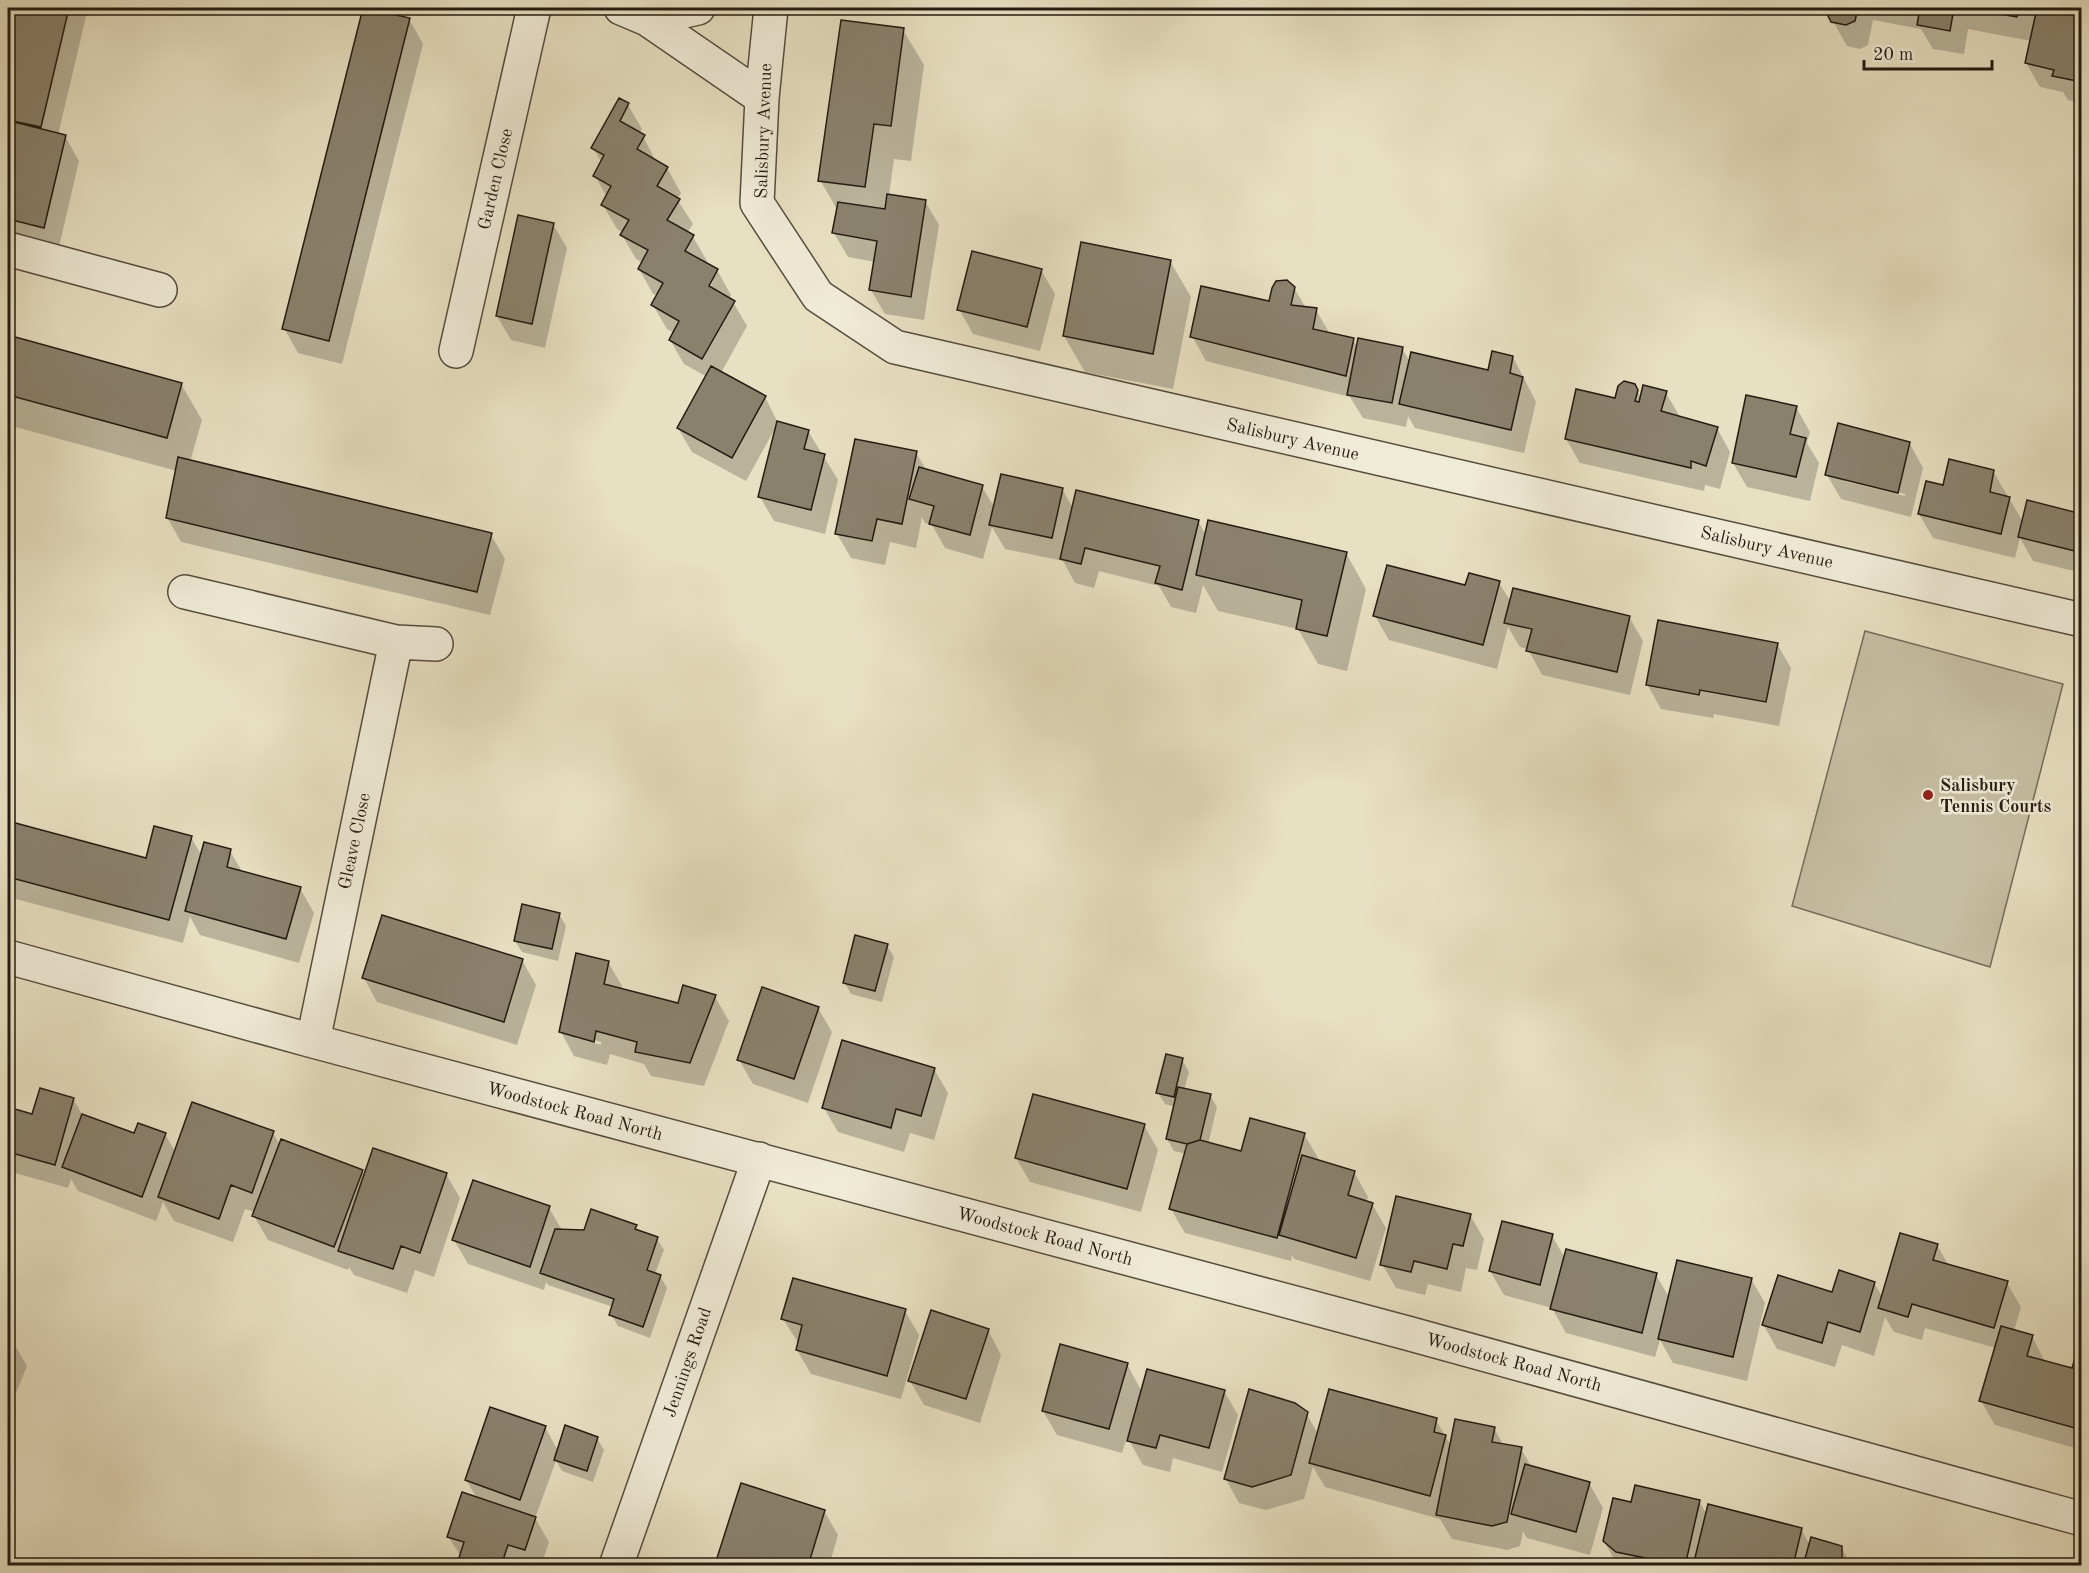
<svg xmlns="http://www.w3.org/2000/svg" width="2089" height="1573" viewBox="0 0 2089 1573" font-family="'Old Standard TT',serif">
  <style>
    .green { fill: #c7bfa4; stroke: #766d5a; stroke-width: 1.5 }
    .shadow { fill: #0003; fill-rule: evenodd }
    .building { fill: #8a816d; stroke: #241b11; stroke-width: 1.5 }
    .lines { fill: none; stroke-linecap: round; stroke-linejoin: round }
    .street-casing { stroke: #554c3d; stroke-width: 36 }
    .street { stroke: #f0ebd7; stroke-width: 33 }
    .poi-dot { fill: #8f2418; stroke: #f0ebd7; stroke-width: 2 }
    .labels { text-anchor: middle; stroke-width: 5; stroke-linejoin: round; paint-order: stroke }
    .street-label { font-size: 18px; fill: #241b11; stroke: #f0ebd7 }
    .poi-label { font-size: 18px; font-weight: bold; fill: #241b11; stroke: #f0ebd7; text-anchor: start }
  </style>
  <rect width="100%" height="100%" fill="#e8e0c2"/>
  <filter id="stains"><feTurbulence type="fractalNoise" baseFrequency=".00333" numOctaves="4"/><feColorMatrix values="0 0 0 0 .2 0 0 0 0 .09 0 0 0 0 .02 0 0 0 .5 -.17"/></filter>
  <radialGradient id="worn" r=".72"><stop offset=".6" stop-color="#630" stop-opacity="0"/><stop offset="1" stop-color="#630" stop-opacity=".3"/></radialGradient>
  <path class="green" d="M1865,631l198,53 -73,283 -198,-61z"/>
  <path class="shadow" d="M10,8h78l-30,127 7,1 14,25 -21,90 -50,-12v-221z
    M1830,8h252v95l-14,-3 -5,-8 -23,-5 -14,-24 5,-22 -63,-12 -4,25 -31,-5 -12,-20 -48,-9 -5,25 -8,4 -13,-3 -18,-32z
    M409,19l14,25 -81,320 -44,-11 -14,-25z
    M903,30l21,35 -13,96 -17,-2 -5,37 36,5 14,24 -15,95 -39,-6 -14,-24 4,-28 -27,-5 -14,-24 4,-22 -18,-31z
    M619,100l9,5 14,24 -3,5 4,2 13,26 11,6 14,25 -4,6 16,25 -6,9 6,4 14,24 -2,3 12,6 14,25 -2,4 4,3 14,24 -26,47 44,24 13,26 30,8 30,49 -13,54 -51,-13 -14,-24 16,-70 -30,54 -54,-29 -14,-24 29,-51 -23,-13 -14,-24 4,-7 -7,-4 -14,-24 5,-9 -5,-2 -14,-25 4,-6 -7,-4 -14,-24 2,-2 -7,-4 -14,-24 4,-8 -12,-21 7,-13 -9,-15zM710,281h3l-6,12z
    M553,224l14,24 -22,100 -34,-8 -14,-24z
    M1170,261l21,36 -18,92 -88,-17 -21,-36z
    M1041,270l14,24 -15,57 -67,-17 -14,-25z
    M1294,288l12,20 10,2 14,24 23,6 5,8h44l8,14 79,10 24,-15 23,45 -12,51 -109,-25 -7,-12 -2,11 -43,-9 -13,-21 -144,-36 -14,-25 78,-33z
    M8,337l173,47 21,36 -12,42 301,73 14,24 -15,56 -309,-73 -14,-25 10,-46 -169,-46z
    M1634,385l7,13 25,-5 14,24 37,11 13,24 -10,37 -15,-4 -1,6 -124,-28 -14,-24z
    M1796,407l14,25 -3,11 12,20 -9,38 -63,-14 -14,-24z
    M1910,444l13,24 -12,49 -70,-18 -14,-24zM1844,478l61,16v2l-61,-15z
    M916,453l11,18 55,16 13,21 67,-19 11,19 125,13 8,14 140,18 20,36 -19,82 -29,-7 -20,-35 -80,-18 -15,-26 -7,28 -25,-6 -12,-21 -60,-15 -5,17 -19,-5 -12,-22 -58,-12 -13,-22 -9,32 -38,-11 -13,-23 -7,-2 -3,-6 -6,31 -26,-6 -5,23 -34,-7 -14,-24z
    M1993,471l30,51 59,-6v57l-49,-12 -13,-23 -5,20 -82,-20 -14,-24z
    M1499,583l12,19 118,15 14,24 -13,54 -88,-20 -14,-26 -8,-2 -12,-20 -11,42 -108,-29 -14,-24 91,-29z
    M1777,644l14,24 -12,58 -65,-12 -1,4 -52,-9 -14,-25z
    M8,822l139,38 44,-23 11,19 28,-5 13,22 57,15 14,25 -15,50 -99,-28 -10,-18 -7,26 -175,-46z
    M559,914l7,12 -8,35 -36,-9 -7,-11z
    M887,946l7,11 -12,45 -31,-8 -7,-12z
    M522,960l14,25 -19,60 -140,-43 -13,-24z
    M608,962l14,24 -1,4 58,14 36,-7 14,24 -25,65 -53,-10 -7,-12 -34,-10 -3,11 -33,-9 -13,-24zM576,1035l25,7v3l-25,-7z
    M818,1008l14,24 -24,71 -55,-19 -14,-24z
    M1182,1060l7,12 -5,18 26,5 7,12 -9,37 34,9 62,-19 14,24 -1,3 37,11 14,25 -2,6 6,1 14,24 -16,53 -76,-22 -2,-4 -1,6 -106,-28 -14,-24 15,-55 -12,-3 -7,-12 8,-32 -10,-3 -7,-11z
    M934,1069l14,24 -14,47 -24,-7 -6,19 -66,-20 -14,-24z
    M73,1099l10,17 51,19 31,-1 11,19 97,-20 7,12 82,26 3,5 81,-2 14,24 -26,79 -19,-7 -8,23 -53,-18 -5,-8 -1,3 -80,-30 -14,-24 1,-4 -10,-3 -12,33 -59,-21 -11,-19 -7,19 -78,-30 -7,-12 -3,9 -60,-17v-62l25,7z
    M1144,1125l14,25 -17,62 -111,-30 -14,-24z
    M549,1208l13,22 23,2 51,-6 3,6 18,7 7,11 -9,24 5,2 7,12 -17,50 -32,-12 -7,-11 2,-8 -65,-22 -2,-3 -2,8 -76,-26 -14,-24z
    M1470,1215l14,24 -7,31 -11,-2 -5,24 -33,-8 -3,11 -29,-7 -14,-24z
    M1552,1236l13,22 91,17 13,22 82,-18 14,24 -18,78 -74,-18 -13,-23 -5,17 -89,-24 -14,-25 -48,-13 -14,-24z
    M1937,1245l12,21 58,17 14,24 -7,24 18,5 13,26 28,8 9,-30v110l-87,-25 -14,-24 15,-53 -71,-20 -3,12 -28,-8 -9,-15 -11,39 -32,-11 -7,22 -58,-18 -14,-25 70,-30 41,-11 9,15z
    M905,1311l14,24 -18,64 -90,-25 -14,-24 2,-6 -16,-25z
    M988,1330l13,25 -21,68 -56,-18 -14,-24z
    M8,1340l5,2 14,24 -19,46z
    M1127,1364l15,28 82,-1 14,24 -16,57 -49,-14 -3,14 -27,-7 -16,-28 -5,16 -65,-18 -14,-24z
    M1306,1413l12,21 118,-14 15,26 43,-18 10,18 17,3 11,19 57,15 14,25 -13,47 -63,-17 -4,-7 -3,15 -13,4 -55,-11 -12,-20 -115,-32 -12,-20 -9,32 -38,11 -27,-7 -14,-25z
    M545,1427l13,24 39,-13 7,12 -11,32 -31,-11 -6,-10 -21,57 14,24 -8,24h-81l1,-9 -13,-21 29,-38 -11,-18z
    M1699,1501l8,14 94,14 9,16 31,2 11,19h-234l-14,-25 28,-38z
    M824,1511l14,24 -9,31h-109l-3,-5z"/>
  <path class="building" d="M8,8h61l-28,119 -33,-7z
    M363,8l47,10 -81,323 -47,-12z
    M1829,8h29l-3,13 -9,4 -15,-3 -4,-8z
    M1920,8h34l-4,23 -33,-6z
    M1964,8h55l-2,9z
    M2037,8h45v74l-30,-6 2,-6 -29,-7z
    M841,20l63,8 -13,98 -17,-2 -9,63 -47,-6z
    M619,98l10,5 -9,18 25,14 -8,14 31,18 -11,19 23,13 -13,21 27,15 -9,16 33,18 -9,17 26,15 -33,58 -33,-19 10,-19 -28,-16 12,-22 -25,-14 10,-19 -28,-15 9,-15 -28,-15 10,-19 -18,-10 11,-21 -13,-7z
    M10,121l56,14 -22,93 -36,-9v-87z
    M887,194l39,6 -15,97 -42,-7 8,-49 -45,-8 6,-31 47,7z
    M518,215l36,8 -22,101 -36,-8z
    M1081,242l90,18 -18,94 -90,-18z
    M972,251l70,18 -15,58 -70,-17z
    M1287,280l8,7 -4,18 26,3 -4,21 41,9 -8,38 -156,-39 11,-51 68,15 3,-13 4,-7z
    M8,335l174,48 -15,55 -159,-43z
    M1358,338l45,9 -11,56 -45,-8z
    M1492,351l21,5 -3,17 13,4 -12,53 -112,-26 12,-52 77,18z
    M711,366l55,30 -34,62 -55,-30z
    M1624,381l11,3 3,6 -3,11 4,1 4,-17 24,6 -6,20 57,16 -12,39 -15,-5v7l-126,-29 11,-50 39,9 3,-12z
    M1746,395l51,11 -7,28 16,4 -10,39 -64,-14z
    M777,421l32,9 -5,19 21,5 -14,56 -53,-13z
    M1838,423l72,19 -12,51 -73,-18z
    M855,439l62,12 -15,73 -25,-5 -5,22 -37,-7z
    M178,457l314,76 -15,59 -311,-74z
    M1949,459l45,11 -4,22 20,5 -9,37 -83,-20 8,-33 17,4z
    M919,467l64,18 -13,50 -41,-11 5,-18 -25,-7z
    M1001,474l62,14 -11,50 -63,-13z
    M1076,490l123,30 -17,70 -27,-7 5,-17 -75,-18 -4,16 -21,-5z
    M2027,500l55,14 -3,38 -61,-15z
    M1208,520l139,32 -20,84 -31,-7 6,-29 -106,-25z
    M1387,565l78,20 4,-12 31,8 -17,64 -110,-29z
    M1513,588l117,28 -13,56 -91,-21 6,-22 -28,-6z
    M1658,620l120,23 -12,59 -66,-12 -1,5 -53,-10z
    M8,821l138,37 8,-32 38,10 -23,84 -161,-43z
    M204,842l27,7 -4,18 74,20 -15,52 -101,-28z
    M522,904l38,9 -8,36 -38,-8z
    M382,915l141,44 -19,63 -142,-44z
    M855,935l33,9 -13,47 -32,-8z
    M576,953l33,8 -5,23 74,19 5,-18 33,10 -26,68 -55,-11 2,-10 -41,-11 -2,11 -35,-10z
    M762,987l57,20 -25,72 -57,-19z
    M842,1040l93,28 -14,48 -25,-7 -5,19 -69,-20z
    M1166,1054l17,4 -9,39 -18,-4z
    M1178,1087l33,7 -11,46 -13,4 -21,-5z
    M40,1088l34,10 -19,67 -47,-13v-45l24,7z
    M1033,1094l112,30 -18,65 -112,-31z
    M192,1102l82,29 -22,62 -21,-8 -12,34 -61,-22z
    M82,1114l52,19 4,-10 28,10 -24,64 -80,-30z
    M1250,1118l55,15 -28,105 -108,-29 18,-65 13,-4 41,11z
    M281,1139l82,31 -29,77 -82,-31z
    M373,1148l74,25 -27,80 -19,-7 -8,23 -55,-18z
    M1302,1155l53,16 -7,24 25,8 -17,55 -77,-23z
    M473,1180l77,26 -20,61 -78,-27z
    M1396,1196l75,18 -8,32 -10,-2 -6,25 -33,-8 -3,11 -31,-7z
    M591,1209l46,16 -2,4 23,8 -11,33 14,5 -18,52 -34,-12 5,-16 -74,-26 15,-44 29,1z
    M1502,1221l51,13 -13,51 -51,-14z
    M1900,1233l38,11 -5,16 75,21 -14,47 -82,-24 -4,13 -30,-9z
    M1566,1249l91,24 -15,60 -92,-24z
    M1677,1260l75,18 -19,79 -75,-18z
    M1839,1270l36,12 -15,50 -32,-10 -6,21 -60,-18 16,-50 54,17z
    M793,1278l113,31 -19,67 -91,-26 6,-25 -21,-6z
    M931,1310l58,19 -23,70 -58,-18z
    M2001,1326l32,9 -6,21 45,12 10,-34v96l-103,-29z
    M8,1338l6,2 -6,16z
    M1060,1344l68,19 -19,66 -67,-18z
    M1147,1369l78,21 -16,58 -49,-13 -4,13 -29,-7z
    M1249,1389l46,14 13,9 -17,63 -39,12 -28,-8z
    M1329,1389l108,29 -3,14 12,3 -16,61 -121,-33z
    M490,1407l56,19 -26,74 -55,-20z
    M1455,1419l40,8 -3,15 30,5 -15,75 -15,4 -56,-11z
    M565,1425l33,12 -11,34 -33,-11z
    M1525,1464l65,18 -14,50 -65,-18z
    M741,1483l84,27 -17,56h-78l-14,-5z
    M1635,1485l65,15 -15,66 -69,-14 -13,-11 10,-43 18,4z
    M462,1492l74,25 -11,33 -17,-5 -7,21 -44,-2 7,-22 -17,-5z
    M1708,1504l94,24 -9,38h-100z
    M1811,1537l31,9v15l14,5h-53z"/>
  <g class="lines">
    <defs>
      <path id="street" d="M621,8l26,11 51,-11
        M771,8l-9,90 -5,105 61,93 77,51 1187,273
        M647,19l115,79
        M8,249l152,41
        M456,351l78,-343
        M185,592l211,50 -83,399
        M396,642l40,2
        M8,957l305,84 1094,292 675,186
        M616,1566l143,-407"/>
    </defs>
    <use href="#street" class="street-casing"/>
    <use href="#street" class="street"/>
  </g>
  <circle class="poi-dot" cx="1928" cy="795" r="6"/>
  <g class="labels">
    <g class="street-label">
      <text transform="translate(763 131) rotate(-88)" y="6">Salisbury Avenue</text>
      <text transform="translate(495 179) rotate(-77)" y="6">Garden Close</text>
      <text transform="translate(1293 439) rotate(13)" y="6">Salisbury Avenue</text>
      <text transform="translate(1767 547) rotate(13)" y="6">Salisbury Avenue</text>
      <text transform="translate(354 841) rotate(-78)" y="6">Gleave Close</text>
      <text transform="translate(575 1111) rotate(15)" y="6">Woodstock Road North</text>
      <text transform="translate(1045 1236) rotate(15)" y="6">Woodstock Road North</text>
      <text transform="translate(687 1362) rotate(-71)" y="6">Jennings Road</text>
      <text transform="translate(1514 1362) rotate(15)" y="6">Woodstock Road North</text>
    </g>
    <g class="poi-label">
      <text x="1940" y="791">Salisbury<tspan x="1940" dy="21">Tennis Courts</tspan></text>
    </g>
  </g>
  <rect width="2089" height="1573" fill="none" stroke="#e8e0c2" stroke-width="30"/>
  <rect x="9" y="9" width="2071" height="1555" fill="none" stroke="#241b11" stroke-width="3"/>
  <rect x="15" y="15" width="2059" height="1543" fill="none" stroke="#241b11" stroke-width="1.5"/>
  <path d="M1864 60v9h128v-9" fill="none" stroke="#241b11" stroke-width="3"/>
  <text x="1873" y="60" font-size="18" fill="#241b11" stroke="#f0ebd7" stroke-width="4.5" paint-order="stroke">20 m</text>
  <rect width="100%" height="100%" filter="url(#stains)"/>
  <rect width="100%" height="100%" fill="url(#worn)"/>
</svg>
